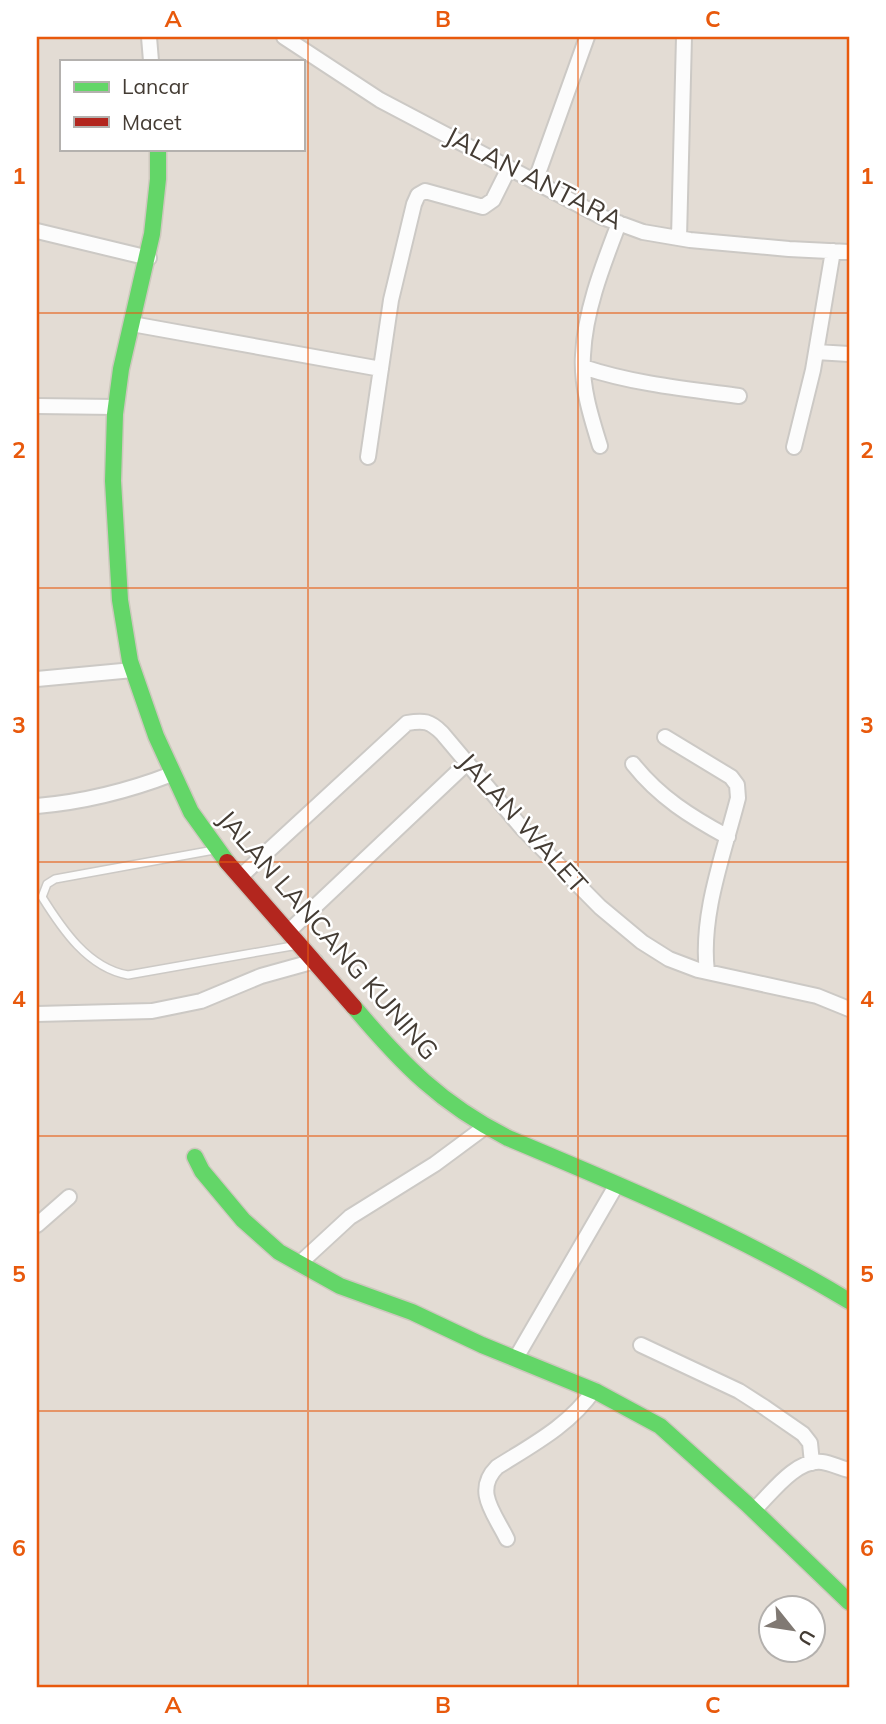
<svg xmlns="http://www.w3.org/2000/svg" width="886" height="1724" viewBox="0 0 886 1724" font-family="Mulish,sans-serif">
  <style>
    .residential { fill: #e3dcd4; fill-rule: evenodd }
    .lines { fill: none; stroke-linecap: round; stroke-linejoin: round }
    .lane-casing { stroke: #ccc9c5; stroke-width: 10 }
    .street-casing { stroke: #ccc9c5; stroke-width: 18 }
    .fast-casing { stroke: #cec8be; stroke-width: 19 }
    .jam-casing { stroke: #cec8be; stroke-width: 19 }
    .lane { stroke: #fcfcfc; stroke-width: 7 }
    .street { stroke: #fcfcfc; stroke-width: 14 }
    .fast { stroke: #63d668; stroke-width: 16 }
    .jam { stroke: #b3261e; stroke-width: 16 }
    .grid { fill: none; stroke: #e8590c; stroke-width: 2; stroke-opacity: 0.55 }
    .labels { text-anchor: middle; stroke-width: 5; stroke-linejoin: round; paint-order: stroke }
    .street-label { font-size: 26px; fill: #443c34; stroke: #fff }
    .neatline { fill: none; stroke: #e8590c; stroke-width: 2.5 }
    .grid-label { font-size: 23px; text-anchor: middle; font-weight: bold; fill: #e8590c }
  </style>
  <rect width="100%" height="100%" fill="#eeebe8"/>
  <path class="residential" d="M37,37h812v1650h-812zM61,61h242v88h-242zM770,1608h42v42h-42z"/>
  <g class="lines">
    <defs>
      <path id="lane" d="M214,850l-159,29 -8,5 -5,13c20,32 46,71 86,78l170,-30"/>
      <path id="street" d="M149,37l2,24
        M284,37l96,63 222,117 41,15 47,8 99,9 60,3
        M535,182l52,-145
        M37,231l112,27
        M679,238l5,-201
        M132,324l249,45
        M816,352l33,2
        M583,367c51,17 103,22 156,29
        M37,406l78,1
        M600,446c-9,-29 -19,-60 -17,-91 2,-45 20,-90 36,-132
        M794,447l19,-77 20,-119
        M368,457l23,-157 23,-96 4,-9 7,-4 58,16 10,-7 16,-32
        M37,679l96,-9
        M665,737l66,40 6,8 1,13c-14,55 -38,117 -31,174
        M633,764c26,33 58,53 95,73
        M37,806c46,-4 91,-15 135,-32
        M240,877l167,-154c17,-3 23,-2 35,10l80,95 78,79 42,35 27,17 29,11 119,26 32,13
        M288,932l179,-169
        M37,1014l115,-3 49,-10 60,-25 54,-15
        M37,1225l32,-28
        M299,1264l51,-47 85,-53 50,-37
        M641,1345l98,46 25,16 39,27 7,9 2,20
        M516,1358l101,-174
        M754,1510c17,-16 41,-51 68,-48 9,1 18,6 27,8
        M507,1539c-12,-25 -34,-48 -10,-72 35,-22 73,-42 97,-77"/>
      <path id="fast" d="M158,149v30l-6,55 -31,135 -6,45 -2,67 7,119 10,61 26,75 35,76 36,50
        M354,1007c48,57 87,97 154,131 117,49 232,97 341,163
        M195,1157l7,14 41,49 36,32 61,34 72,26 70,33 115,47 63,34 87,78 102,98"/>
      <path id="jam" d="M227,862l127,145"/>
    </defs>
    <use href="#lane" class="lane-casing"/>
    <use href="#street" class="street-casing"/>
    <use href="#fast" class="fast-casing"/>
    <use href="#jam" class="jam-casing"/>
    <use href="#lane" class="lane"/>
    <use href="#street" class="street"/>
    <use href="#fast" class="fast"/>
    <use href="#jam" class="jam"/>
  </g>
  <path class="grid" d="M308,37v1650M578,37v1650M37,313h812M37,588h812M37,862h812M37,1136h812M37,1411h812"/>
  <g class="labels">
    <g class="street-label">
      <text transform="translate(534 178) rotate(27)" y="9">JALAN ANTARA</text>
      <text transform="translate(523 823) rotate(48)" y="9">JALAN WALET</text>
      <text transform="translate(328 935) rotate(49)" y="9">JALAN LANCANG KUNING</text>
    </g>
  </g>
  <rect width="886" height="1724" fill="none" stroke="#ffffff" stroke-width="77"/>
  <rect x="60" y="60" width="245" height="91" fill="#ffffff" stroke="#b4b1ae" stroke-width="2"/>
  <rect x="74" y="82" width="35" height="10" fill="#63d668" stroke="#b4b1ae" stroke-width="2"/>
  <text x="122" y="94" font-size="21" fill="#443c34">Lancar</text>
  <rect x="74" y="117" width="35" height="10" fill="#b3261e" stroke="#b4b1ae" stroke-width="2"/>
  <text x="122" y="130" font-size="21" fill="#443c34">Macet</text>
  <g transform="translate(792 1629) rotate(120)"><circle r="33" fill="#ffffff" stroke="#b4b1ae" stroke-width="2"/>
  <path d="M0-5L12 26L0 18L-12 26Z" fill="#807973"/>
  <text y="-10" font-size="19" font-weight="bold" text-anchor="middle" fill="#443c34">U</text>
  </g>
  <rect x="38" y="38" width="810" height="1648" class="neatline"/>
  <g class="grid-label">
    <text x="173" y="27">A</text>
    <text x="443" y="27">B</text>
    <text x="713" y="27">C</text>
    <text x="19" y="184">1</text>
    <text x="867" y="184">1</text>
    <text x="19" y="458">2</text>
    <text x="867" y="458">2</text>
    <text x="19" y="733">3</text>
    <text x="867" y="733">3</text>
    <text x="19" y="1007">4</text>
    <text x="867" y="1007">4</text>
    <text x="19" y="1282">5</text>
    <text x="867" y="1282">5</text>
    <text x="19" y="1556">6</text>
    <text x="867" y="1556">6</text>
    <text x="173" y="1713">A</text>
    <text x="443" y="1713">B</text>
    <text x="713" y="1713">C</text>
  </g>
</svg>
